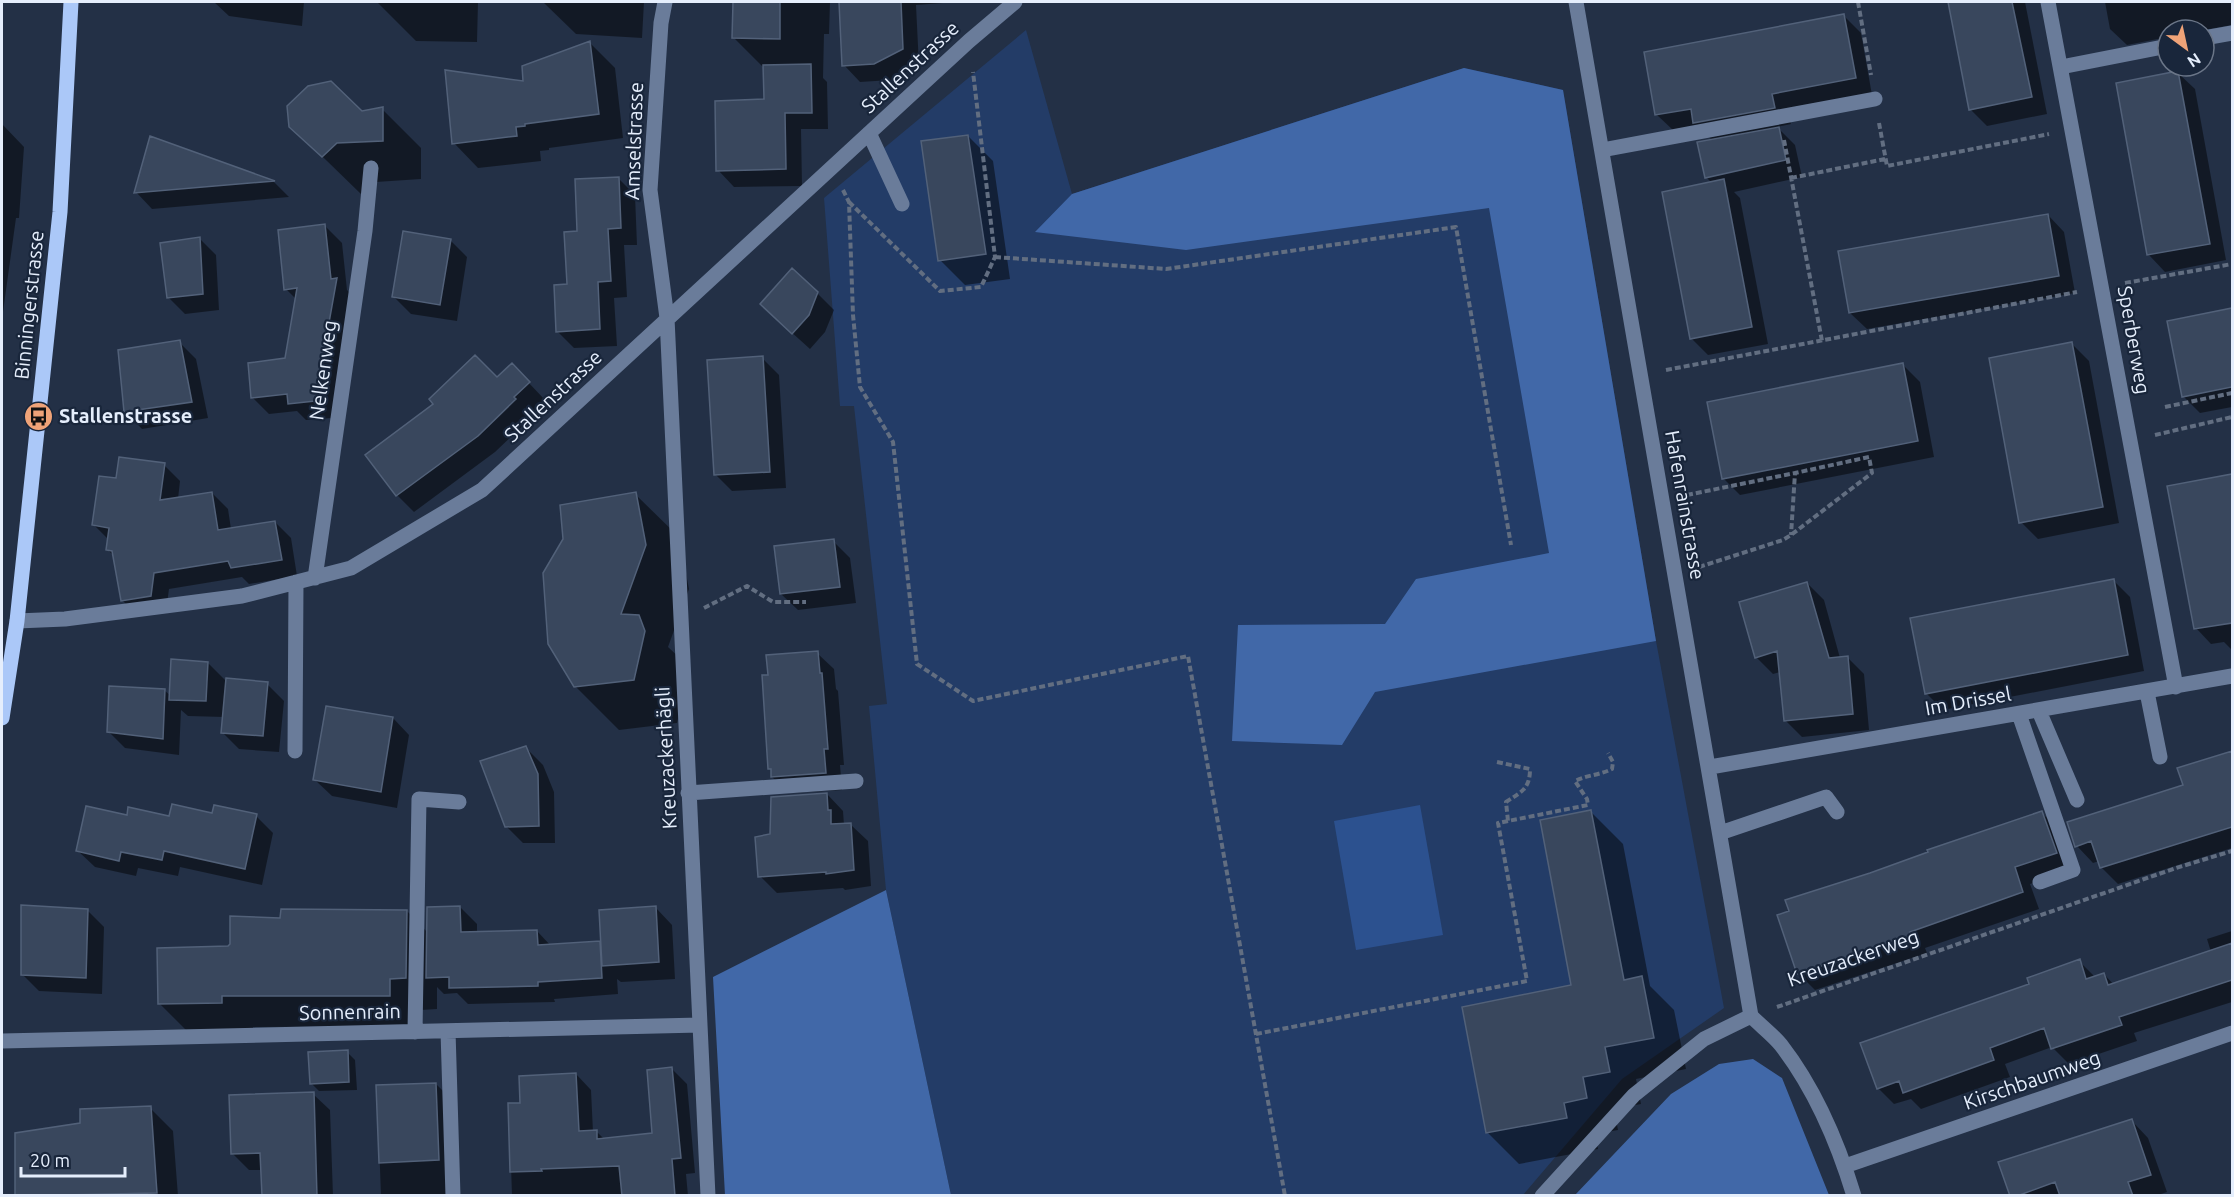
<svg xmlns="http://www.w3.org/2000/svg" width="2234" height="1197" viewBox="0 0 2234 1197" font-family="Ubuntu,sans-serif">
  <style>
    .green { fill: #233c67 }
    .forest { fill: #4168a8 }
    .water { fill: #2c518f }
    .shadow { fill: #0007 }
    .building { fill: #39475d; stroke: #526179; stroke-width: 1.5 }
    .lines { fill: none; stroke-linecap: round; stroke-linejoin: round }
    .path { stroke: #626e81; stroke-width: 4; stroke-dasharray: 6 3; stroke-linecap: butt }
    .minor { stroke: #6a7c9a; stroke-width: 15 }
    .major { stroke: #abc8f8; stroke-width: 15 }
    .labels { text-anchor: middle; stroke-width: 4.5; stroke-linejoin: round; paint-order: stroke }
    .street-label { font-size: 20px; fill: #e5eefc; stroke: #19263b }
    .poi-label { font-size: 20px; font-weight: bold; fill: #e5eefc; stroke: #19263b; text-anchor: start }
  </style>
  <rect width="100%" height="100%" fill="#233046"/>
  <path class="green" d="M1026,30l46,164 392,-126 99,22 93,551 68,367 -102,71 -99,116h-572l-65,-305 -17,-184 18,-2 -33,-298h-14l-16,-208z"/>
  <path class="forest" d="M1464,68l99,22 93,551 -281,51 -33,53 -110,-4 6,-116 147,-1 31,-45 133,-26 -60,-345 -303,42 -151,-18 37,-38z
    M886,890l65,305h-226l-12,-218z
    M1753,1059l29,19 47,117h-254l96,-101 48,-30z"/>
  <path class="water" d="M1420,805l23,130 -87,15 -22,-129z"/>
  <path class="shadow" d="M214,2h90l-2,24 -73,-10z
    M377,2h101l-1,40 -61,-1z
    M543,2h101l-2,36 -66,-4z
    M735,2h95l-1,32h-5l-1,44 4,4 1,47h-27l1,57 -68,1 -16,-17 48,-69 -1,-32 -31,-31z
    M840,2h103v1l-27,2 3,61 -28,14 -31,2 -16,-17z
    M1949,2h76l22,112 -60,12 -17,-17z
    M2105,2h127v23l-28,5h-36v7l-41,8 -17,-16z
    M1844,16l17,17 11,62 -85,15 4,14 -14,3 18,18 7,32 -68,15 6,6 28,146 -60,11 -17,-17 21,-155 -6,-6 7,-36 -14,-14 -25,4 -17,-16z
    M590,43l25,25 8,70 -74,10v2l-9,1 1,10 -63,7 -24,-25 70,-61z
    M2178,73l17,16 31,171 -61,12 -16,-17z
    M382,109l39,39v31l-45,3 -14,13 -71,-69z
    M2,124l22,23 -5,71h-3l-14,101z
    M968,136l25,25 17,118 -45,6 -25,-25z
    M151,138l123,44 15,15 -137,12 -16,-17z
    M618,178l17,17 2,50h-13l3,52 -13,1 3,48 -43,2 -17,-17 22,-99z
    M2048,215l16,17 11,61 -208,36 -17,-16z
    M325,226l17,17 5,47 6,6 -21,122 -26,2 -9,-9 -28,3 -17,-17 34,-37 11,-60 -11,-11z
    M199,238l17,17 3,55 -34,4 -17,-17z
    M450,240l17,17 -10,64 -46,-7 -17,-17z
    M817,293l17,17 -9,22 -15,17 -31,-28z
    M2232,309v98l-32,6 -17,-17 -14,-74z
    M179,342l17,17 12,59 -66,11 -16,-17z
    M2072,344l17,17 30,162 -81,16 -17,-17z
    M762,358l17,17 7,113 -54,3 -17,-17z
    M1903,365l17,17 14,75 -194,38 -17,-17z
    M497,379l31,3 17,18 -15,15 2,2 -37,35 -81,60 -17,-17 -30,-40z
    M164,465l16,16 -2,18 34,-6 16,16 3,20 44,-7 16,16 6,38 -48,8 -7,-7 -73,12 -3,22 -28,5 -16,-16 -7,-43 -7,-7 1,-10 -15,-15 23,-45z
    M2232,475v175l-8,-8 -13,2 -15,-16 -27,-141z
    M635,494l44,43 10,52 -21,58 14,13 6,16 -11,47 -58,7 -44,-44z
    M833,541l17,17 6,45 -58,7 -17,-16z
    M2113,580l17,17 14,74 -201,39 -17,-17z
    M1807,583l17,17 16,58 7,-1 17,17 5,56 -67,7 -17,-17 -5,-48 -7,2 -17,-17z
    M817,653l17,16 2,20 2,2 6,74h-4l2,25 -53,3 -17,-16v-6l-3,-3v-92z
    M208,663l19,19 40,2 17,17 -5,51 -40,-3 -17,-17 2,-15 -36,-1 -7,-6 -2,45 -54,-7 -17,-17 56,-41 7,6z
    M393,718l16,17 -12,73 -65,-12 -17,-16z
    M526,748l17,17 11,27 1,51h-32l-17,-17z
    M2232,761v87l-114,36 -17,-17 -2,-6 -6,2 -16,-17 141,-79z
    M827,794l16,17 1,14h7l17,16 3,45 -26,4 -2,-2 -66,5 -17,-17 12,-40z
    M1590,811l33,33 27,142 24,24 12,59 -50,10 5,25 -27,5 4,21 -23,4 3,15 -79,15 -32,-32 86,-145z
    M2042,813l17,17 14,40 -43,14 9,25 -114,39 2,5 -112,37 -17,-17 132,-120z
    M214,815l42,1 17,17 -11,52 -82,-18 -2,9 -40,-8 -2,8 -41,-9 -17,-16 50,-34h42z
    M460,907l17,17v9l60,-2 14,15 48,-3 4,3 53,-38 16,17 3,54 -54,3 -4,-3 1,15 -64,5 1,3 -87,2 -11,-11 -13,1 -7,-7v22l-16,1v16l-168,1v6l-62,2 -31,-31 69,-57 52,-27 126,-9 21,22z
    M87,910l17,17 -2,67 -63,-3 -17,-17z
    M2232,931v71l-98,31 3,8 -68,23 -17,-17 -47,17 5,13 -89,32 -10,-10 -17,5 -16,-16 153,-103 48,-24 16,16 9,-3 10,11 97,-33 -4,-13z
    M347,1052l8,8 2,30 -38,1 -8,-8z
    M672,1069l15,15 8,89 -9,1 2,22h-176l-3,-92h12l55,-30 15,16 2,42h4l8,8 49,-6z
    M436,1084l17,17 3,95h-75l-4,-109z
    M313,1094l17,16 3,86h-70l-1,-26h-13l-16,-16z
    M150,1108l23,23 5,65h-162z
    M2132,1121l16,17 19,54 -12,4h-144z"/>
  <path class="building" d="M733,2h47v37l-48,-1z
    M839,2h62l2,47 -29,15 -32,2z
    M1948,2h64l20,95 -63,13z
    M1844,14l12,64 -84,16 3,14 -82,15 -2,-14 -36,6 -11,-63z
    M590,41l9,73 -74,10v2l-9,1 1,9 -65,8 -7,-74 78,11 -1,-15z
    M811,64l1,49h-27l1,56 -70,2 -1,-70 49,-2 -1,-34z
    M2178,71l32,173 -63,11 -31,-172z
    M331,81l31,30 21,-4v34l-46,2 -15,14 -33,-30 -2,-21 21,-20z
    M1779,127l7,33 -81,18 -8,-36z
    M968,135l18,119 -48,7 -17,-120z
    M150,136l125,45 -141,12z
    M619,177l2,51 -13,1 3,52 -13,1 2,47 -44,3 -2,-47 13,-1 -3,-52 13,-1 -2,-52z
    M1724,179l28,148 -62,12 -28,-147z
    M2048,214l11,62 -210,37 -11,-62z
    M325,224l6,55 6,-1 -22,123 -27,3 -1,-10 -36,4 -3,-35 37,-5 12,-70 -13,2 -6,-60z
    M403,231l48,8 -11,66 -48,-8z
    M200,237l3,57 -36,4 -7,-55z
    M792,268l26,24 -9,23 -17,19 -32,-30z
    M2232,308v79l-50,10 -15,-76z
    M180,340l12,62 -68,10 -6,-62z
    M2072,342l31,165 -84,16 -30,-165z
    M475,355l22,22 15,-14 18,19 -16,15 2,2 -38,37 -82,60 -31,-41 68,-51 -4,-5z
    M763,356l7,116 -56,3 -7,-115z
    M1903,363l15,78 -196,38 -15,-77z
    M119,457l46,6 -5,37 52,-8 6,38 57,-9 7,39 -51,8 -3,-7 -74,12 -3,23 -30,5 -9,-50 -6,-1 3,-22 -17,-3 7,-49 17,2z
    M2232,474v149l-38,6 -27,-143z
    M636,492l10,53 -25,69 18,1 6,16 -11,49 -60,7 -26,-43 -5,-71 20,-34 -3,-34z
    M834,539l6,48 -60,7 -6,-48z
    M2114,579l14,76 -203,39 -15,-76z
    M1807,582l22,76 19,-2 5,58 -69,7 -7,-70 -22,7 -16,-56z
    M818,651l2,22h2l6,76h-4l2,24 -55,4v-8h-3l-6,-94h6l-2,-20z
    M171,659l37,3 -2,39 -37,-1z
    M226,678l42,4 -5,54 -42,-3z
    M109,686l56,3 -2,50 -56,-7z
    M326,706l67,11 -12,75 -68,-12z
    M526,746l12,28 1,52 -34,1 -25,-66z
    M2232,751v76l-132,41 -9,-27 -16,6 -8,-25 116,-37 -6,-17z
    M827,793l1,17h3v14l20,-1 3,47 -28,4v-2l-68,5 -3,-40 15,-3 1,-37z
    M172,804l40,9 2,-8 43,9 -12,55 -81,-18 -2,9 -41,-8 -2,9 -43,-10 10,-45 41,9 1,-8 41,9z
    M1591,810l33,170 18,-4 12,62 -49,9 5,25 -27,5 4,21 -23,5 3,15 -81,15 -24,-126 109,-22 -31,-165z
    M2042,811l15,42 -42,14 8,25 -113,40 1,4 -114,38 -20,-59 12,-4 -4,-11 85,-27 58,-21 -1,-2z
    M21,905l67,4 -2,69 -65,-3z
    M460,906l1,26 76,-2 1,15 62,-4 2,37 -64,4v4l-89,2v-11l-23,1 1,-71z
    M656,906l3,56 -57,4 -3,-56z
    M281,909l126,1 -1,68 -16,1v17h-168v7l-64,1 -1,-56 71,-2 2,-2v-28l50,2z
    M2232,943v37l-113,37 3,8 -71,24 -7,-21 -54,20 4,12 -91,33 -4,-12 -22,8 -17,-46 169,-59 -2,-6 53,-19 6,20 18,-6 4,12z
    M348,1050l1,32 -39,2 -2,-32z
    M672,1067l9,91 -9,1 3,37h-53l-3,-30 -78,3 1,2 -32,1 -2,-69h12l-1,-27 57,-3 3,58 18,-1v9l55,-6 -5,-63z
    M436,1083l3,77 -60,3 -3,-78z
    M314,1092l3,104h-55l-2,-43 -29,1 -2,-59z
    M151,1106l6,87 -142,3v-63l65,-10v-14z
    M2132,1119l19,56 -23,7 5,14h-73l-5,-14 -38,14h-7l-12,-34z"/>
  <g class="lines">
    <path class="path" d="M1858,2l13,73
      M1879,123l8,43 162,-32
      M1784,140l38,201
      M1791,178l94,-19
      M843,190l6,12 4,113 7,72 33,55 24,222 56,37 215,-45 97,540
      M849,202l91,89 41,-4 14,-30 -22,-185
      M995,257l171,12 290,-42 55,318
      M2125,283l107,-19
      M1666,370l411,-78
      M2165,407l67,-14
      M2155,435l77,-18
      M1687,495l108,-22
      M1699,567l84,-27 8,-5 81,-62 -3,-16 -74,16 -4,62
      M704,608l43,-22 26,16h33
      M1497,762l33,7c0,20 -9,23 -24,33l2,19
      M1777,1007l399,-139 56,-17
      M1256,1034l271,-53 -29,-158 90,-18 -1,-6 -12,-18c12,-6 25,-6 37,-12l1,-7 -5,-9"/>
    <path class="minor" d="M665,2l-4,21 -11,167 17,128 41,878
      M1576,2l175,1014
      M2048,2l128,685
      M2204,38l28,-5
      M2061,67l107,-21
      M869,133l33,71
      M1602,150l273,-51
      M315,578l50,-347 6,-63
      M17,621l48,-2 177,-23 109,-28 131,-78 487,-449 46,-39
      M2147,692l13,65
      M2039,711l38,89
      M2019,714l54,156 -33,12
      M295,751l1,-169
      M1710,767l522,-91
      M688,793l168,-12
      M1720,833l106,-36 11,15
      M1751,1016c10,10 22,19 30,29 34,44 57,98 73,151
      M448,1031l5,165
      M415,1032l4,-233 40,3
      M2,1041l698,-16
      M1845,1166l387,-133
      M1542,1196l92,-101 70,-56 47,-23"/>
    <path class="major" d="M2,718l15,-97 43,-409 11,-210"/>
  </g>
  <defs>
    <symbol id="bus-disc" viewBox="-11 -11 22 22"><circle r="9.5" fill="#efa378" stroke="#19263b"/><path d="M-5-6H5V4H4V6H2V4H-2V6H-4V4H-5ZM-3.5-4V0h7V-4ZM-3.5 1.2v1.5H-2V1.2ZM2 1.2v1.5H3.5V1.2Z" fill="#111"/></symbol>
  </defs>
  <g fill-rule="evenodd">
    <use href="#bus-disc" x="22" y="400" width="33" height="33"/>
  </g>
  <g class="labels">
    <g class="street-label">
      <text transform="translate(910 67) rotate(-43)" y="7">Stallenstrasse</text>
      <text transform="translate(634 141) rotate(-88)" y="7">Amselstrasse</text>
      <text transform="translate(29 305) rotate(-84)" y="7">Binningerstrasse</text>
      <text transform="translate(2134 340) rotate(80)" y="7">Sperberweg</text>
      <text transform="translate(323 370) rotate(-82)" y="7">Nelkenweg</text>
      <text transform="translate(553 396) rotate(-43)" y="7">Stallenstrasse</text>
      <text transform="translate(1685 505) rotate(80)" y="7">Hafenrainstrasse</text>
      <text transform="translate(1968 701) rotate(-10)" y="7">Im Drissel</text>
      <text transform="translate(666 758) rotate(-93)" y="7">Kreuzackerhägli</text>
      <text transform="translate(1853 958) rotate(-19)" y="7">Kreuzackerweg</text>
      <text transform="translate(350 1012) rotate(-1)" y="7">Sonnenrain</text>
      <text transform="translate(2032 1080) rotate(-19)" y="7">Kirschbaumweg</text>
    </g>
    <g class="poi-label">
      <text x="59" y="423">Stallenstrasse</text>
    </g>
  </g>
  <rect width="2234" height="1197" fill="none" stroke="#e5eefc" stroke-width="6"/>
  <g transform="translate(2186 48) rotate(147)"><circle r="28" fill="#19263b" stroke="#6b7688" stroke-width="1.5"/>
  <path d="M0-4.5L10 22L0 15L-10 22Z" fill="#efa378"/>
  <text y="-9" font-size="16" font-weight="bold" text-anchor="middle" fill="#e5eefc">N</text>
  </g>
  <path d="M21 1167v9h104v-9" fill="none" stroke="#e5eefc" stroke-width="3"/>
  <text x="30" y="1167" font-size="18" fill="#e5eefc" stroke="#19263b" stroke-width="4.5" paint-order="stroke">20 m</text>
</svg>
